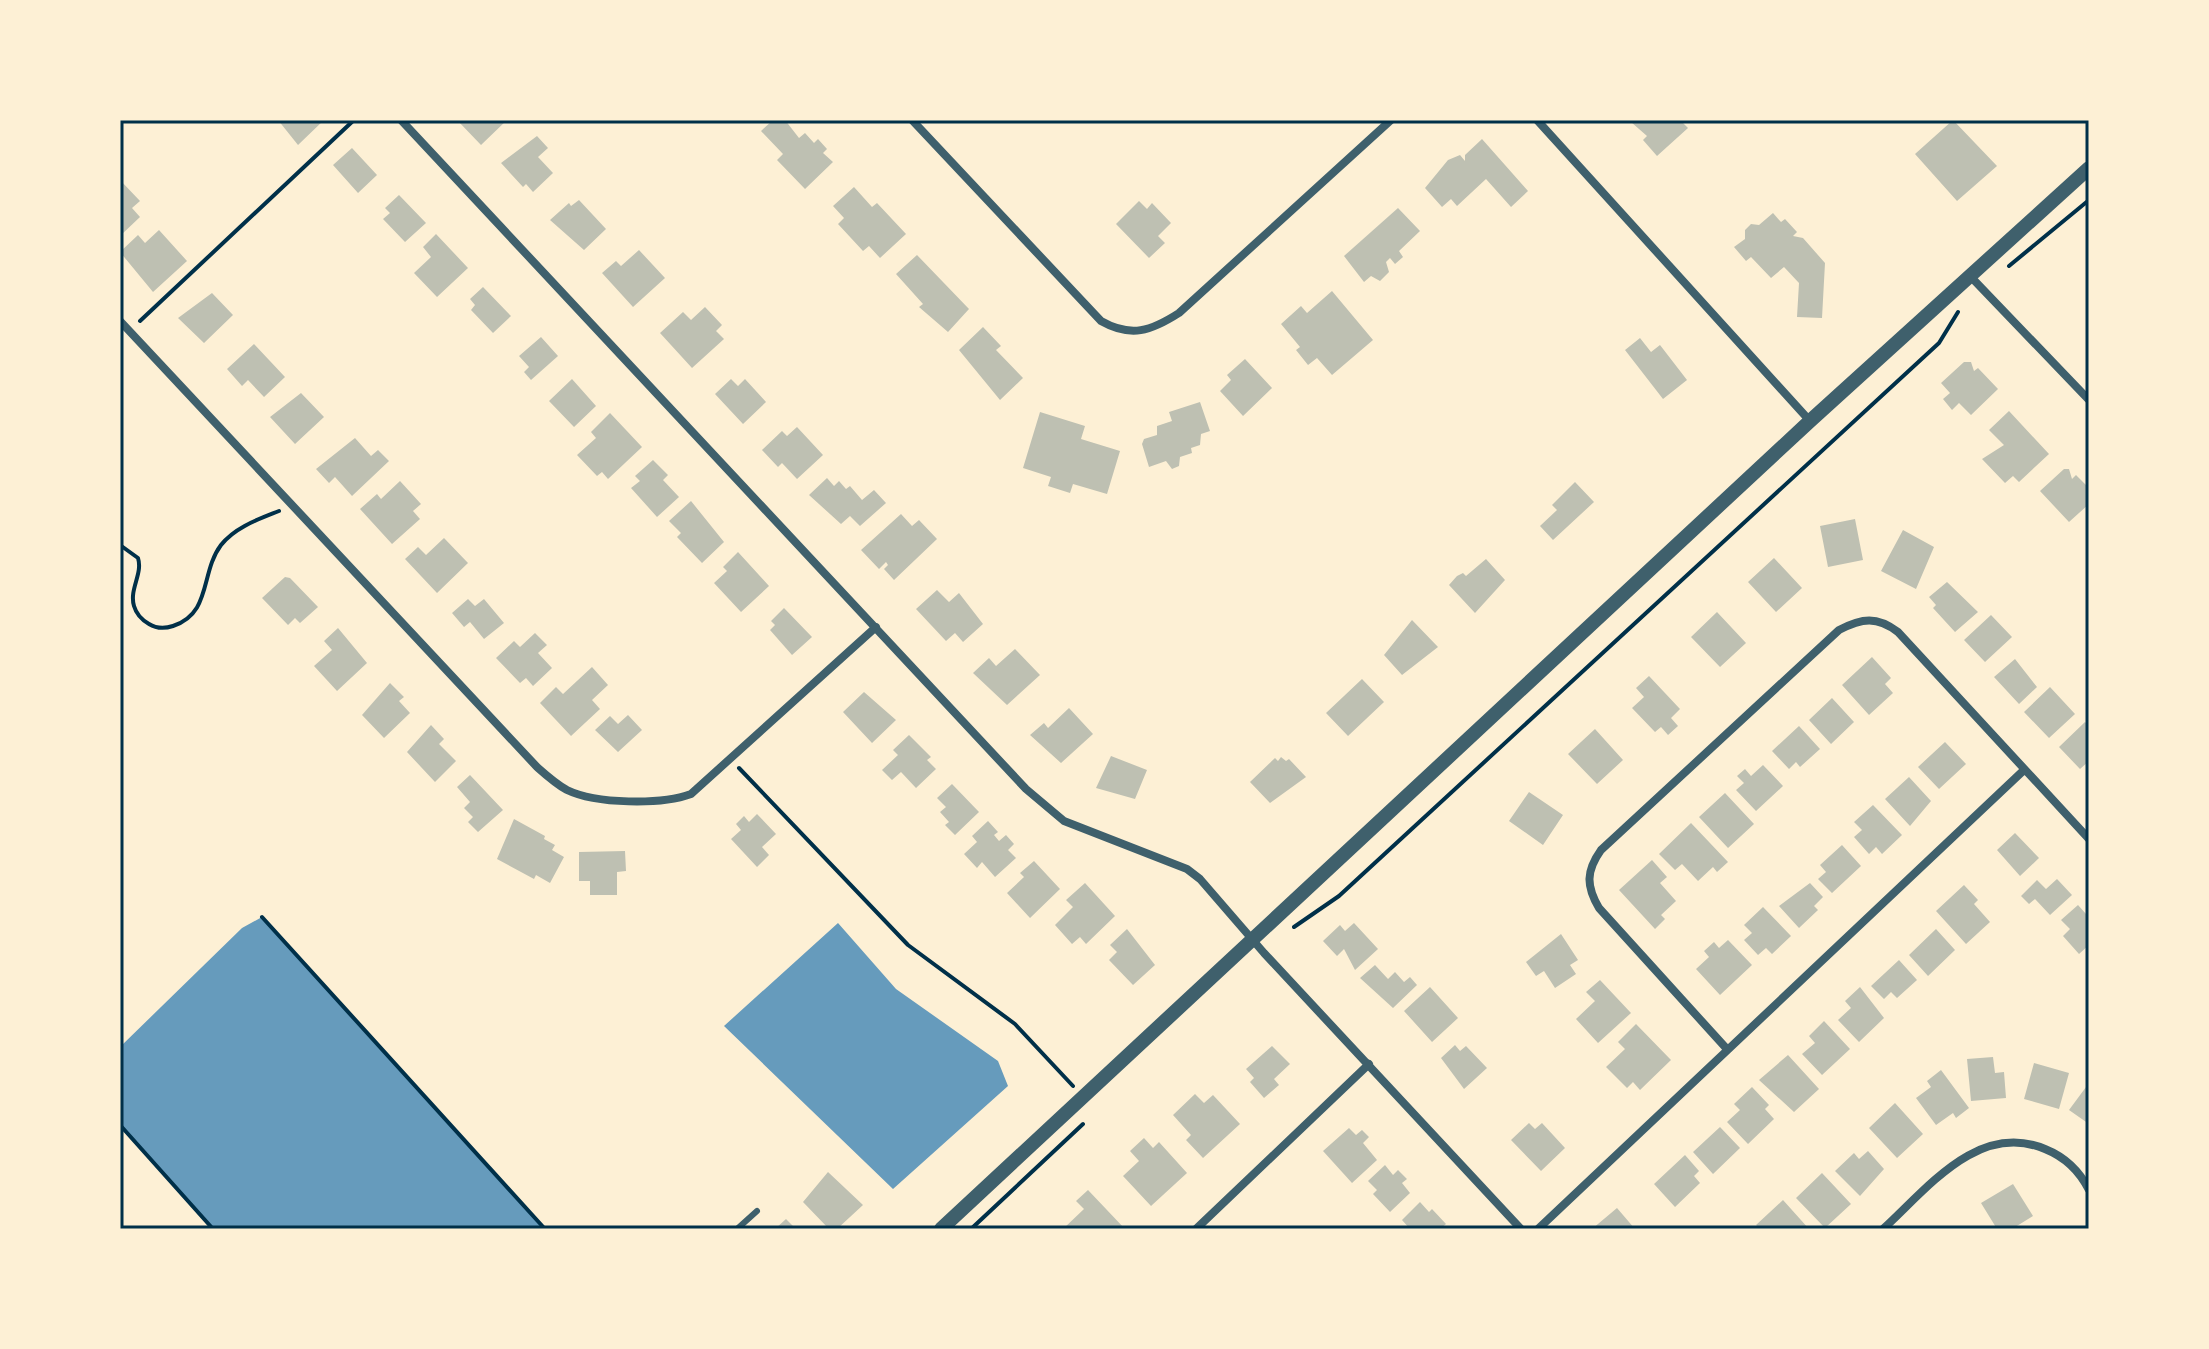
<svg xmlns="http://www.w3.org/2000/svg" width="2209" height="1349" viewBox="0 0 2209 1349" font-family="'Open Sans',sans-serif">
  <style>
    .water { fill: #669bbc }
    .building { fill: #bec0b2 }
    .lines { fill: none; stroke-linecap: round; stroke-linejoin: round }
    .path { stroke: #003049; stroke-width: 4 }
    .service { stroke: #3f606c; stroke-width: 6 }
    .minor { stroke: #3f606c; stroke-width: 8 }
    .tertiary { stroke: #3f606c; stroke-width: 14 }
    .neatline { fill: none; stroke: #003049; stroke-width: 3 }
  </style>
  <rect width="100%" height="100%" fill="#fdf0d5"/>
  <path class="water" d="M262,917l283,312h-332l-93,-104v-78l122,-119z
    M838,923l58,66 102,72 10,25 -115,103 -169,-163z"/>
  <path class="building" d="M278,120h46l-26,25z
    M457,120h50l-26,25z
    M773,120h12l14,18 6,-5 9,10 4,-4 9,10 -4,4 10,9 -28,27 -28,-29 6,-6 -22,-23z
    M1634,120h46l8,8 -31,28 -14,-16 4,-4 -16,-14z
    M1953,120l44,46 -40,35 -42,-47z
    M537,136l11,12 -10,9 15,16 -20,19 -7,-8 -3,3 -22,-24z
    M1482,139l46,52 -17,16 -25,-28 -29,27 -6,-7 -9,8 -17,-19 23,-28 12,-5 5,6v-6z
    M352,148l25,27 -19,18 -25,-28z
    M120,180l20,21 -8,7 8,9 -20,19z
    M854,187l18,20 5,-4 29,31 -26,24 -11,-12 -6,5 -25,-27 6,-6 -11,-12z
    M399,195l27,28 -21,19 -22,-23 7,-6 -5,-5z
    M579,200l27,29 -22,21 -34,-30 19,-17 2,3z
    M1139,201l8,8 5,-6 19,20 -13,13 7,7 -16,15 -33,-34z
    M1398,208l22,23 -21,20 4,6 -8,7 -5,-6 -4,4 3,10 -9,9 -9,-5 -7,6 -20,-26z
    M1773,213l8,9 4,-3 12,13 -4,4 10,2 22,25 -3,55 -25,-1 2,-34 -15,-16 -13,11 -20,-21 -5,4 -12,-14 11,-8v-9l6,-6 8,1z
    M159,230l28,31 -34,31 -33,-40 18,-17 7,8z
    M436,234l32,34 -31,29 -23,-24 17,-16 -8,-10z
    M639,250l26,28 -32,29 -31,-34 14,-12 5,5z
    M917,255l52,54 -21,23 -29,-25 4,-3 -27,-30z
    M483,287l28,29 -18,17 -22,-23 4,-5 -5,-6z
    M1332,291l41,49 -41,35 -15,-17 -9,7 -12,-15 4,-3 -19,-23 20,-18 6,7z
    M212,293l21,22 -29,28 -26,-25z
    M705,307l17,18 -6,6 8,8 -32,29 -32,-35 23,-21 8,8z
    M983,327l18,19 -5,4 27,28 -23,22 -41,-50z
    M541,337l17,19 -27,24 -7,-8 5,-5 -10,-11z
    M1640,338l11,14 9,-7 27,35 -24,19 -38,-49z
    M254,344l31,33 -21,20 -16,-17 -6,6 -15,-17z
    M1245,359l27,29 -29,28 -23,-25 11,-11 -4,-5z
    M1964,362h7l3,9 4,-3 20,21 -27,26 -12,-12 -7,7 -9,-11 7,-6 -9,-10z
    M572,379l24,27 -22,21 -25,-26z
    M731,379l7,7 7,-7 21,23 -23,22 -28,-30z
    M301,393l23,24 -29,27 -25,-27z
    M1200,402l10,29 -9,3 -1,11 -9,3 1,5 -12,4 -1,9 -7,3 -6,-8 -17,6 -7,-23 2,-5 13,-4v-9l15,-5 -3,-9z
    M2009,411l40,43 -30,28 -6,-6 -8,7 -23,-24 22,-14 -15,-15z
    M1040,412l45,14 -4,13 39,12 -13,43 -34,-10 -3,9 -22,-7 3,-9 -28,-9z
    M610,413l32,34 -34,32 -6,-7 -5,4 -20,-21 19,-17 -5,-6z
    M797,427l26,28 -26,24 -15,-16 -4,4 -16,-17 20,-19 5,5z
    M355,438l16,18 7,-6 11,11 -37,35 -17,-19 -6,6 -13,-14z
    M653,460l15,15 -5,5 16,17 -22,20 -26,-29 9,-7 -5,-5z
    M2064,469h5l3,10 4,-4 13,13v16l-20,18 -29,-31z
    M827,478l7,8 5,-5 7,8 4,-3 12,14 12,-10 12,13 -26,23 -10,-10 -9,8 -32,-29z
    M400,481l21,23 -8,7 7,8 -28,25 -32,-35 17,-15 4,5z
    M1575,482l19,20 -41,38 -13,-14 17,-16 -5,-5z
    M691,501l33,41 -22,21 -25,-26 4,-4 -12,-12z
    M901,514l11,12 7,-6 18,19 -43,41 -10,-11 4,-4 -2,-3 -7,7 -18,-19z
    M1855,519l8,41 -35,7 -8,-41z
    M1903,530l31,17 -18,42 -35,-18z
    M444,538l24,25 -31,30 -32,-34 13,-12 8,8z
    M738,552l31,34 -28,26 -27,-29 13,-12 -4,-4z
    M1774,558l28,30 -26,24 -28,-30z
    M1486,559l19,21 -30,33 -26,-28 8,-9 6,-3 3,3z
    M285,577l5,1 28,29 -18,16 -5,-5 -7,7 -26,-27z
    M1947,582l31,30 -23,20 -22,-24 3,-3 -7,-8z
    M937,590l12,12 10,-9 24,31 -20,18 -8,-9 -9,8 -30,-32z
    M468,599l7,7 9,-7 20,24 -20,16 -14,-17 -6,5 -12,-14z
    M784,608l28,29 -20,18 -22,-25 5,-5 -4,-4z
    M1717,612l29,31 -26,24 -29,-30z
    M1991,615l21,22 -27,25 -21,-22z
    M1412,620l26,27 -36,28 -18,-20z
    M338,628l29,35 -30,28 -23,-25 18,-16 -8,-9z
    M535,633l12,12 -9,8 14,15 -19,18 -7,-8 -6,5 -24,-25 18,-17 6,6z
    M1015,649l25,26 -33,30 -34,-32 16,-15 7,8z
    M1872,657l19,21 -6,6 8,9 -24,22 -27,-30z
    M2015,659l22,28 -18,17 -25,-27z
    M592,667l16,18 -16,15 8,9 -29,27 -31,-33 16,-16 7,7z
    M1649,676l31,33 -9,9 7,8 -10,9 -7,-8 -6,5 -23,-24 12,-11 -8,-9z
    M1362,679l22,23 -36,34 -22,-23z
    M390,683l14,14 -5,4 11,12 -26,25 -22,-23z
    M2050,687l25,27 -26,24 -25,-26z
    M864,692l32,28 -24,23 -29,-31z
    M1832,698l22,24 -23,22 -22,-24z
    M1069,708l24,26 -32,29 -31,-28 14,-12 4,5z
    M628,715l14,15 -24,22 -23,-22 15,-14 8,8z
    M2085,722l4,4v35l-9,8 -21,-22z
    M431,725l13,14 -5,5 17,17 -21,21 -28,-30z
    M1799,726l21,23 -20,18 -4,-5 -7,7 -17,-18z
    M1595,729l28,31 -26,24 -29,-30z
    M909,735l22,22 -4,3 9,9 -20,19 -15,-16 -9,8 -10,-10 16,-15 -5,-5z
    M1945,742l21,22 -27,25 -21,-22z
    M1111,756l36,14 -12,29 -39,-11z
    M1281,757l5,4 3,-2 17,18 -36,26 -20,-21 25,-24 3,3z
    M1763,765l20,21 -27,25 -20,-21 8,-7 -7,-7 8,-7 6,7z
    M470,775l33,35 -25,22 -10,-10 5,-5 -9,-9 6,-6 -13,-15z
    M1909,777l22,24 -21,25 -25,-27z
    M952,784l27,28 -24,23 -10,-10 4,-3 -9,-10 6,-5 -9,-9z
    M1529,792l34,23 -20,30 -34,-24z
    M1725,793l29,31 -26,24 -29,-31z
    M1873,805l29,30 -20,19 -6,-7 -7,7 -15,-17 8,-7 -8,-8z
    M757,814l19,20 -14,13 7,8 -12,12 -26,-28 10,-9 -5,-6 8,-8 5,6z
    M514,819l31,17 -1,3 11,6 -3,5 12,7 -14,26 -14,-8 -2,4 -37,-20z
    M988,821l10,11 -4,3 5,6 7,-6 8,9 -6,6 8,8 -21,19 -13,-15 -5,6 -13,-14 13,-12 -5,-6z
    M1691,823l37,39 -11,10 -4,-5 -15,14 -16,-17 -7,6 -16,-16z
    M2015,833l24,25 -19,18 -23,-26z
    M1842,845l19,21 -29,27 -14,-14 8,-7 -6,-7z
    M625,851l1,20 -9,1v23h-27v-14h-11v-29z
    M1652,860l15,17 -7,6 16,18 -15,14 4,4 -10,10 -36,-39z
    M1034,861l26,28 -30,29 -23,-25 17,-16 -4,-4z
    M2057,879l15,16 -22,20 -15,-16 -6,5 -8,-8 16,-16 9,9z
    M1085,883l30,33 -29,28 -6,-7 -8,7 -17,-19 18,-18 -7,-7z
    M1810,883l13,14 -9,9 4,4 -19,18 -20,-22z
    M1964,885l14,15 -4,4 16,18 -24,22 -30,-33z
    M2078,905l8,9 3,-2v33l-10,9 -16,-18 7,-7 -9,-9z
    M1763,907l28,29 -19,18 -6,-6 -8,7 -14,-15 8,-7 -8,-8z
    M1354,923l24,26 -23,21 -11,-21 -7,7 -14,-15 17,-16 5,6z
    M1127,929l28,36 -22,20 -24,-25 8,-8 -7,-7z
    M1936,929l19,21 -27,26 -19,-21z
    M1561,934l17,26 -8,5 6,9 -21,14 -11,-17 -8,5 -10,-14z
    M1728,940l24,25 -32,30 -24,-26 13,-12 -5,-6 10,-9 5,6z
    M1899,960l18,20 -20,18 -6,-6 -7,7 -13,-13z
    M1375,965l13,14 7,-7 9,10 6,-5 7,8 -24,23 -33,-30z
    M1600,980l31,33 -33,30 -22,-24 19,-18 -9,-9z
    M1430,987l28,31 -26,24 -28,-31z
    M1860,987l24,31 -25,24 -21,-22 13,-12 -6,-7z
    M1824,1021l26,28 -28,26 -20,-21 13,-11 -6,-7z
    M1636,1024l35,36 -31,30 -7,-8 -6,6 -21,-21 19,-18 -7,-7z
    M1455,1045l5,6 6,-5 21,22 -23,21 -23,-31z
    M1272,1046l18,18 -16,15 5,6 -15,13 -14,-16 4,-4 -8,-9z
    M1788,1055l31,34 -25,23 -35,-32z
    M1993,1057l2,16 9,-1 2,26 -35,3 -4,-42z
    M2034,1063l35,10 -10,36 -35,-10z
    M1941,1070l28,38 -13,10 -3,-5 -17,12 -20,-27 15,-11 -4,-6z
    M2089,1083v41l-20,-14z
    M1752,1087l17,18 -4,4 9,10 -26,25 -21,-22 13,-12 -6,-6z
    M1195,1094l9,9 9,-8 27,29 -37,34 -17,-18 5,-5 -18,-20z
    M1895,1103l28,31 -26,24 -28,-30z
    M1529,1123l6,6 7,-6 23,25 -24,23 -30,-31z
    M1720,1127l20,21 -27,26 -20,-22z
    M1349,1128l7,7 6,-5 7,7 -6,6 14,17 -25,23 -29,-32z
    M1144,1138l9,10 6,-6 28,31 -36,33 -28,-30 16,-15 -9,-10z
    M1868,1151l16,18 -24,27 -25,-25 19,-18 5,6z
    M1685,1155l14,16 -5,5 6,7 -25,24 -21,-23z
    M1385,1165l8,10 5,-5 9,9 -5,4 8,10 -20,19 -17,-18 4,-4 -9,-9z
    M828,1172l35,33 -26,24h-8l-26,-27z
    M1822,1173l29,31 -26,24 -29,-30z
    M2013,1184l20,32 -21,13h-15l-16,-26z
    M1088,1190l37,39h-62l21,-20 -8,-8z
    M1783,1200l26,29h-49l-4,-4z
    M1420,1202l9,10 3,-3 14,15 -6,5h-30l-8,-9z
    M1617,1208l18,21h-43z
    M786,1219l10,10h-21z"/>
  <g class="lines">
    <path class="path" d="M2009,266l80,-66
      M140,321l214,-201
      M120,545l18,13c5,16 -9,31 -4,48 2,7 8,14 15,18 8,5 15,5 24,2 39,-13 27,-53 48,-81 14,-18 38,-26 58,-34
      M739,768l169,177 107,79 58,62
      M262,917l283,312
      M1294,927l45,-31 600,-553 19,-31
      M120,1125l93,104
      M971,1229l112,-105"/>
    <path class="service" d="M737,1229l20,-18"/>
    <path class="minor" d="M401,120l625,669 38,32 123,48 13,10 64,74 257,276
      M912,120l189,201c30,17 50,10 78,-8l212,-193
      M1537,120l273,301
      M1971,277l118,123
      M120,321l417,446c9,8 19,17 30,23 29,14 94,15 124,4l185,-167
      M1726,1048l-127,-140c-13,-22 -13,-37 2,-58l238,-220c23,-12 38,-14 59,2l191,207
      M1196,1229l173,-165
      M1538,1229l486,-459
      M1883,1229c44,-40 95,-108 162,-80 20,8 34,21 44,41"/>
    <path class="tertiary" d="M941,1229l869,-808 279,-253"/>
  </g>
  <rect width="2209" height="1349" fill="none" stroke="#fdf0d5" stroke-width="244"/>
  <rect x="122" y="122" width="1965" height="1105" class="neatline"/>
</svg>
